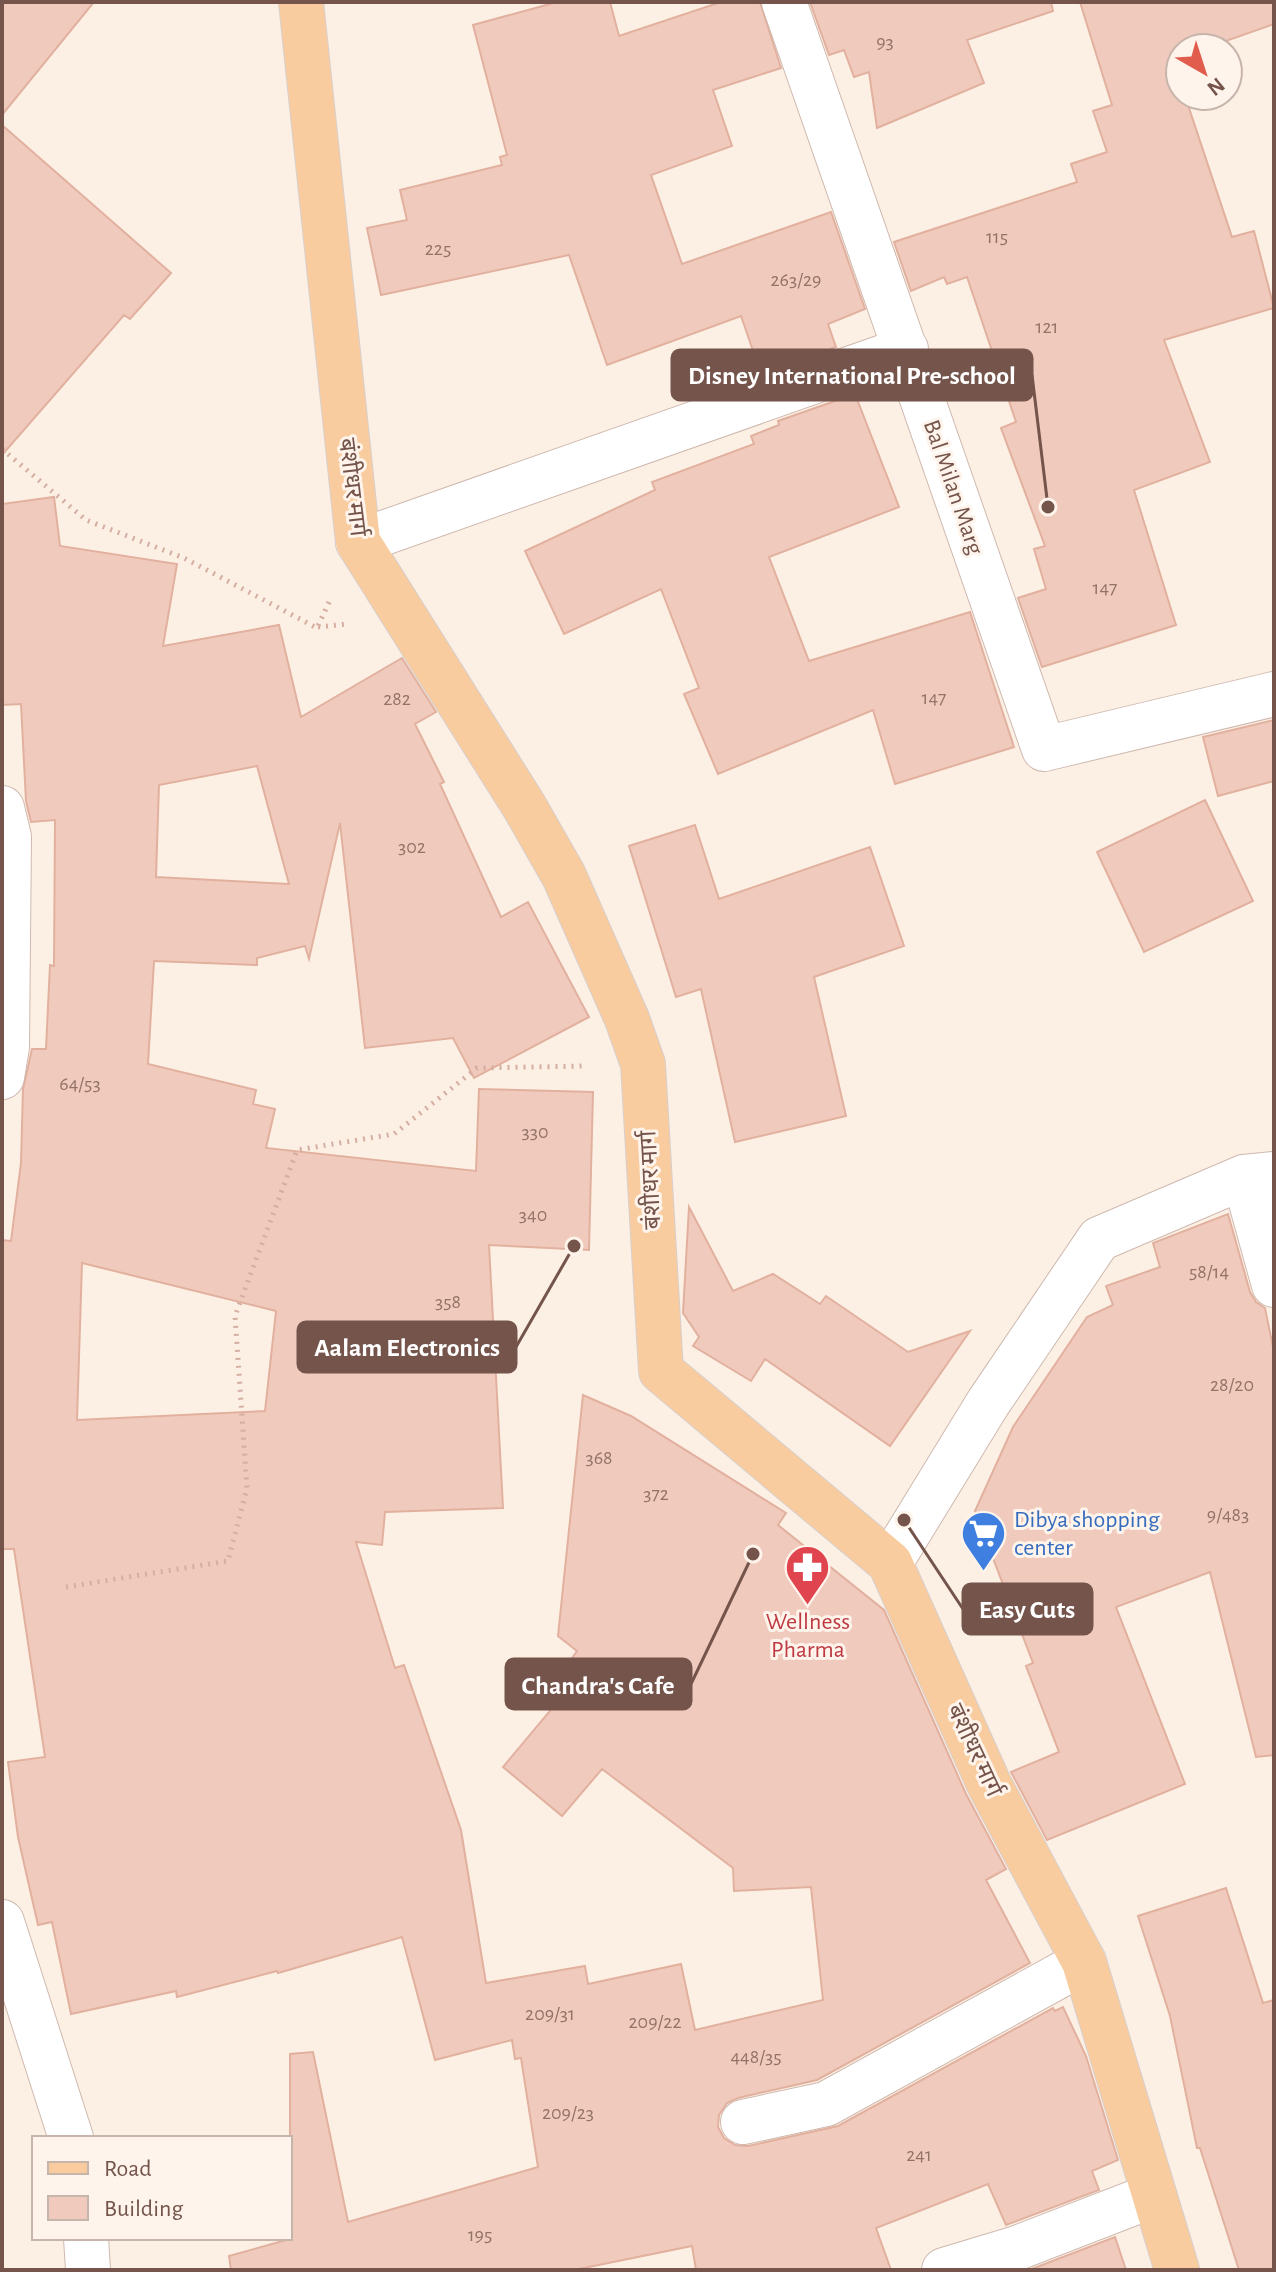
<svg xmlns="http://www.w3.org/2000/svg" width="1276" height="2272" viewBox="0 0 1276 2272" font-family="'Alegreya Sans','Noto Sans Devanagari',sans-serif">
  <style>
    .building { fill: #f0cbbd; stroke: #e2b09e; stroke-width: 2; fill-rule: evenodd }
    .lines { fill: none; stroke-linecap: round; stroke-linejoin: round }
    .minor-casing { stroke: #cfb9af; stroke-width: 46 }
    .major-casing { stroke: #d8cfcd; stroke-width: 46 }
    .path { stroke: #d5aea1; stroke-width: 5; stroke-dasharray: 2 6; stroke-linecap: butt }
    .minor { stroke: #fff; stroke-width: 44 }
    .major { stroke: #f8cc9f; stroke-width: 44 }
    .labels { text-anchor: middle; stroke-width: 6; stroke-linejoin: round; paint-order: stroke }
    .number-label { font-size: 20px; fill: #937268 }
    .street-label { font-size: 24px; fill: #74544b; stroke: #fef4eb }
    .shop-label { font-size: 24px; fill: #366cbe; stroke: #fef4eb; text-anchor: start }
    .health-label { font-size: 24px; fill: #be3a42; stroke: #fef4eb }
    .leader { fill: none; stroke: #74544b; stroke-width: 3 }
    .callout-dot { fill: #74544b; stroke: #fef4eb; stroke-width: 3 }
    .callout { fill: #74544b; stroke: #74544b; stroke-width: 3 }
    .callout-label { font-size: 26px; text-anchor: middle; font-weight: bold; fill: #fff }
  </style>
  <rect width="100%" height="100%" fill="#fcf0e5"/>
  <path class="building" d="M2,2h92l-92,113z
    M557,2h53l9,34 102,-34h39l21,66 -68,22 19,56 -81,29 31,89 149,-52 34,97 -37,15 8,23 -75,27 -20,-58 -134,49 -38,-110 -188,40 -14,-67 40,-8 -7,-30 102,-25 -2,-8 7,-2 -34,-130z
    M810,2h241l2,9 -86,29 17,43 -107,45 -8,-56 -15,5 -10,-27 -15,5z
    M1080,2h194v22l-68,24h-26v10l-7,2 7,22v14h5l47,141 22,-6 20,77 -110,32 46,122 -76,28 42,135 -134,42 -24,-69 28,-9 -12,-40 11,-3 -44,-118 15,-6 -49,-145 -20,7 -3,-7 -33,14 -17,-49 183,-60 -6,-18 36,-12 -14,-41 19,-6z
    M2,125l169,148 -41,46 -6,-4 -122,140z
    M855,394l44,113 -130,50 40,104 161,-49 44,135 -119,37 -22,-74 -155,64 -34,-80 15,-6 -38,-99 -97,45 -39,-83 130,-61 -3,-8 102,-38 -3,-8 28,-11 -1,-4z
    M54,497l6,49 117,18 -14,82 116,-21 22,92 101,-59 34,54 -21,12 29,58 -4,2 61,133 27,-15 61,115 -115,61 -21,-40 -88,10 -25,-225 -31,136 -4,-13 -48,12v7l-103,-4 -6,103 108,26 -3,14 22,5 -9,39 210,23 3,-82 114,3 -4,158 -100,-5 14,263 -118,4 -3,33 -26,-3 39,126 9,-3 57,165 25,153 99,-17 3,18 93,-20 14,66 128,-30 -12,-113 -77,4 -1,-23 -131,-99 -40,47 -59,-49 82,-98 -13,-11 5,-7 -19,-15 25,-241 48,21 155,97 -8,12 106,85 82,184 40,75 -20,11 44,83 -213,117 -79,18 -11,5 -8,12 -1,12 6,11 11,7 13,1 90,-20 215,-118 2,3 8,-4 23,49 32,104 -26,11 7,19 -93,35 -18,-41 -112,44 15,42h-195l-4,-24 -118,24h-343l-2,-14 61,-17v-185l23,-2 35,170 190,-55 -17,-109 -6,1 -3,-19 -77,20 -33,-123 -124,36 -1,-2 -100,26 -1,-6 -105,23 -19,-92 -14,3 -20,-88 -10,-75 37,-5 -31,-208h-12v-309l9,1 10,-78 2,-74 9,-40h14l4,-84 4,1 1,-146 -24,2 -5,-21 -5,-97 -19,1v-201zM257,766l32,118 -133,-7 3,-92zM82,1263l194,48 -11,100 -188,9z
    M1274,720v61l-56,15 -15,-59z
    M1205,800l48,101 -109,51 -47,-100z
    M695,825l24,74 151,-52 34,99 -90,31 32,139 -111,26 -34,-153 -25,8 -47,-151z
    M689,1207l44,84 40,-17 47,30 6,-8 82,56 62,-21 -80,115 -125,-87 -14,22 -58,-35 6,-9 -16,-24z
    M1228,1214l22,78 6,10 9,6 9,44v403l-18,2 -46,-185 -94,35 69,177 -138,56 -36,-68 48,-20 -33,-86 7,-3 -58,-152 38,-84 74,-110 26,-12 -7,-19 54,-19 -7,-24z
    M1226,1888l37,115 11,-3v270h-35l-39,-122h-3l-27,-132 -32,-100z
    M1115,2237l11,33h-97z"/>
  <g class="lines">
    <defs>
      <path id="minor" d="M784,2l260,747 230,-55
        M358,542l548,-193
        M2,808l7,29 -2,210 -5,30
        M1244,1177l30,108
        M890,1563l98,-160 111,-164 145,-62 30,-3
        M2,1922l69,216
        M743,2122l83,-18 258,-142
        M86,2238l2,32
        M944,2270l73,-22 137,-53"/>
      <path id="major" d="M301,2l57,540 166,264 40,70 63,143 16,45 18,307 229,192 99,221 95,178 93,308"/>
    </defs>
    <use href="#minor" class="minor-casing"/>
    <use href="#major" class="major-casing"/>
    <path class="path" d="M2,449l84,71 98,38 133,70 13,-28
      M318,627l29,-3
      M66,1587l162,-26 19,-73 -12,-172 62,-166 97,-16 83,-66 109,-2"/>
    <use href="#minor" class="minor"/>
    <use href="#major" class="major"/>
  </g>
  <defs>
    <symbol id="supermarket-pin" viewBox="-11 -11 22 30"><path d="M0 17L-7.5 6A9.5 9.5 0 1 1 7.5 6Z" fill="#3f7fe0" stroke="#fef4eb"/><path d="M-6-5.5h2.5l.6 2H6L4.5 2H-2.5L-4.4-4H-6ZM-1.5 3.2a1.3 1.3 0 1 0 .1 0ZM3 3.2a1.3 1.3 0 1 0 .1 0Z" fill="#fff"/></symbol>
    <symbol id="pharmacy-pin" viewBox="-11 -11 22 30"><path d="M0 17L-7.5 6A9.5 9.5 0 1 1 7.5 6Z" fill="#e0444e" stroke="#fef4eb"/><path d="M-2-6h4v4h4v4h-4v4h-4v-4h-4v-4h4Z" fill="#fff"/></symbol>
  </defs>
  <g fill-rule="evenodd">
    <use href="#supermarket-pin" x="958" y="1508" width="51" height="69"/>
    <use href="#pharmacy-pin" x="782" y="1542" width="51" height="69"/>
  </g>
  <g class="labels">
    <g class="number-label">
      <text x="885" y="48">93</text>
      <text x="997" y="243">115</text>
      <text x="438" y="255">225</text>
      <text x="796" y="286">263/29</text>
      <text x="1047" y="333">121</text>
      <text x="1105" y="594">147</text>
      <text x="934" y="704">147</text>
      <text x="397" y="705">282</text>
      <text x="412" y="853">302</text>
      <text x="80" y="1090">64/53</text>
      <text x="535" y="1138">330</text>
      <text x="533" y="1221">340</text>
      <text x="1209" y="1278">58/14</text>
      <text x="448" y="1308">358</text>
      <text x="1232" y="1391">28/20</text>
      <text x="599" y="1464">368</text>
      <text x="656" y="1500">372</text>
      <text x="1228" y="1521">9/483</text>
      <text x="550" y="2020">209/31</text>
      <text x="655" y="2028">209/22</text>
      <text x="756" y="2063">448/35</text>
      <text x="568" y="2119">209/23</text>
      <text x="919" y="2161">241</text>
      <text x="480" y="2241">195</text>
    </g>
    <g class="street-label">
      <text transform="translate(353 487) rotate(83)" y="8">बंशीधर मार्ग</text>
      <text transform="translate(954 487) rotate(71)" y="8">Bal Milan Marg</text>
      <text transform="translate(650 1180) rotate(-93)" y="8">बंशीधर मार्ग</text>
      <text transform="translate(975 1750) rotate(65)" y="8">बंशीधर मार्ग</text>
    </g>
    <g class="shop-label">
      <text x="1014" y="1527">Dibya shopping<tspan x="1014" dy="28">center</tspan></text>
    </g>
    <g class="health-label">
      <text x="808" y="1629">Wellness<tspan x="808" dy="28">Pharma</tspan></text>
    </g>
  </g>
  <path class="leader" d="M1048 507L1032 375M574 1246L516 1347M904 1520L963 1609M753 1554L691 1684"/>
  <g class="callout-dot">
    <circle cx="1048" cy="507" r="8"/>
    <circle cx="574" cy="1246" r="8"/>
    <circle cx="904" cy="1520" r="8"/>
    <circle cx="753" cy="1554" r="8"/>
  </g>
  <g class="callout">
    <rect x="672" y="350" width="360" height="50" rx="8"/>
    <rect x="298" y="1322" width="218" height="50" rx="8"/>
    <rect x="963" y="1584" width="129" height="50" rx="8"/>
    <rect x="506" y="1659" width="185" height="50" rx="8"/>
  </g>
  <g class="callout-label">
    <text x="852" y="384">Disney International Pre-school</text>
    <text x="407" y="1356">Aalam Electronics</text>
    <text x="1027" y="1618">Easy Cuts</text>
    <text x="598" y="1694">Chandra's Cafe</text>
  </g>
  <rect width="1276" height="2272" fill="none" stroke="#74544b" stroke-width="8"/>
  <rect x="32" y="2136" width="260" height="104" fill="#fef4eb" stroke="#c7b4ab" stroke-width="2"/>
  <rect x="48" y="2162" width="40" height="12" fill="#f8cc9f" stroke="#c7b4ab" stroke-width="2"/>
  <text x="104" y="2176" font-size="24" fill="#74544b">Road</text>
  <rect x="48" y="2196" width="40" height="24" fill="#f0cbbd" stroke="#c7b4ab" stroke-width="2"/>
  <text x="104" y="2216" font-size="24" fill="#74544b">Building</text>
  <g transform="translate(1204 72) rotate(141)"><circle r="38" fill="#fef4eb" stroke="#c7b4ab" stroke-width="2"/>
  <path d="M0-6L14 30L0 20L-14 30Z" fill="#e25c4e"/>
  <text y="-12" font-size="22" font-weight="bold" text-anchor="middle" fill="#74544b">N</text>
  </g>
</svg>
